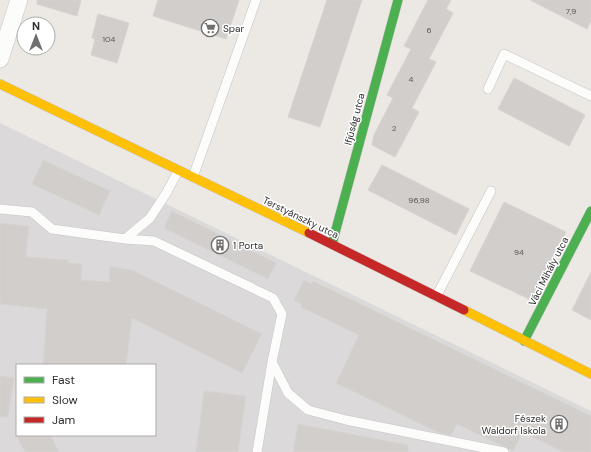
<svg xmlns="http://www.w3.org/2000/svg" width="591" height="452" viewBox="0 0 591 452" font-family="'DM Sans',sans-serif">
  <style>
    .industrial { fill: #dcd9db; fill-rule: evenodd }
    .building { fill: #d1cecb; stroke: #d7d4d0 }
    .lines { fill: none; stroke-linecap: round; stroke-linejoin: round }
    .lane-casing { stroke: #c5c4c5; stroke-width: 10 }
    .street-casing { stroke: #c5c4c5; stroke-width: 18 }
    .fast-casing { stroke: #c5c4c5; stroke-width: 10 }
    .slow-casing { stroke: #c5c4c5; stroke-width: 10 }
    .jam-casing { stroke: #c5c4c5; stroke-width: 10 }
    .lane { stroke: #fcfcfb; stroke-width: 9 }
    .street { stroke: #fcfcfb; stroke-width: 17 }
    .fast { stroke: #4caf50; stroke-width: 9 }
    .slow { stroke: #ffc107; stroke-width: 9 }
    .jam { stroke: #c62828; stroke-width: 9 }
    .labels { text-anchor: middle; stroke-width: 3; stroke-linejoin: round; paint-order: stroke }
    .number-label { font-size: 8px; fill: #585857 }
    .poi-label { font-size: 10px; fill: #2e2e2e; stroke: #fff; text-anchor: start }
    .street-label { font-size: 10px; fill: #2e2e2e; stroke: #fff }
  </style>
  <rect width="100%" height="100%" fill="#ece8e4"/>
  <path class="industrial" d="M0,123l591,288v41h-591zM17,365h138v70h-138z"/>
  <path class="building" d="M37,0h44l-4,16 -40,-12z
    M158,0h81l-13,39 -73,-23z
    M327,0h35l-42,127 -32,-10z
    M428,0h23l-5,9 7,4 -24,46 7,3 -24,46 7,4 -24,45 -23,-12 2,-10 19,-37 -6,-3 24,-46 -7,-3z
    M530,0h61v21l-4,8z
    M98,14l31,9 -12,40 -26,-8 4,-16 -3,-1z
    M514,78l71,37 -16,31 -71,-37z
    M43,160l67,31 -11,24 -67,-31z
    M382,165l87,44 -13,26 -88,-45z
    M504,202l62,30 -35,68 -61,-29z
    M172,211l104,52 -8,16 -104,-51z
    M0,223l29,3 -3,31 42,3v3l14,1 -1,16 28,2 1,-15 22,3 130,64 -20,39 -110,-55 -6,47h-83l4,-56 -47,-5z
    M591,272v48l-19,-10z
    M304,280l8,4 1,-3 278,135v36h-28l-40,-20 -10,19 -56,-27 -6,11 -11,-2 -104,-50 23,-48 -58,-28 1,-3 -8,-4z
    M0,376l14,2 -6,39h-8z
    M204,391l42,5 -8,56h-42z
    M298,424l110,21v7h-115z
    M16,435h34l9,17h-34z"/>
  <g class="lines">
    <defs>
      <path id="lane" d="M488,89l16,-35 87,42
        M193,177l63,-177
        M0,209l32,3 20,17 73,10 29,2 119,57 9,16 -10,48 16,31 20,17 38,10 158,32
        M125,239l25,-21 17,-26 11,-21
        M436,297l55,-106
        M257,452l15,-90"/>
      <path id="street" d="M0,59l19,-59"/>
      <path id="fast" d="M332,244l66,-244
        M524,341l67,-130"/>
      <path id="slow" d="M0,84l309,149
        M464,310l127,64"/>
      <path id="jam" d="M309,233l155,77"/>
    </defs>
    <use href="#lane" class="lane-casing"/>
    <use href="#street" class="street-casing"/>
    <use href="#fast" class="fast-casing"/>
    <use href="#slow" class="slow-casing"/>
    <use href="#jam" class="jam-casing"/>
    <use href="#lane" class="lane"/>
    <use href="#street" class="street"/>
    <use href="#fast" class="fast"/>
    <use href="#slow" class="slow"/>
    <use href="#jam" class="jam"/>
  </g>
  <defs>
    <symbol id="supermarket-ring" viewBox="-11 -11 22 22"><circle r="9.5" fill="#fff" stroke="#706f6e" stroke-width="1.5"/><path d="M-6-5.5h2.5l.6 2H6L4.5 2H-2.5L-4.4-4H-6ZM-1.5 3.2a1.3 1.3 0 1 0 .1 0ZM3 3.2a1.3 1.3 0 1 0 .1 0Z" fill="#706f6e"/></symbol>
    <symbol id="building-ring" viewBox="-11 -11 22 22"><circle r="9.5" fill="#fff" stroke="#706f6e" stroke-width="1.5"/><path d="M-4-6H4V6H1V3H-1V6H-4ZM-2.5-4.3h1.7v1.8h-1.7ZM.8-4.3h1.7v1.8H.8ZM-2.5-1h1.7V.8h-1.7ZM.8-1h1.7V.8H.8Z" fill="#706f6e"/></symbol>
  </defs>
  <g fill-rule="evenodd">
    <use href="#supermarket-ring" x="200" y="18" width="20" height="20"/>
    <use href="#building-ring" x="210" y="235" width="20" height="20"/>
    <use href="#building-ring" x="549" y="414" width="20" height="20"/>
  </g>
  <g class="labels">
    <g class="number-label">
      <text x="571" y="14">7,9</text>
      <text x="429" y="33">6</text>
      <text x="109" y="42">104</text>
      <text x="411" y="82">4</text>
      <text x="394" y="131">2</text>
      <text x="419" y="203">96,98</text>
      <text x="519" y="255">94</text>
    </g>
    <g class="poi-label">
      <text x="223" y="32">Spar</text>
      <text x="233" y="249">1 Porta</text>
      <text x="546" y="422" text-anchor="end">Fészek<tspan x="546" dy="12">Waldorf Iskola</tspan></text>
    </g>
    <g class="street-label">
      <text transform="translate(354 119) rotate(-75)" y="4">Ifjúság utca</text>
      <text transform="translate(301 217) rotate(26)" y="4">Terstyánszky utca</text>
      <text transform="translate(548 271) rotate(-63)" y="4">Váci Mihály utca</text>
    </g>
  </g>
  <rect x="16" y="364" width="140" height="72" fill="#ffffff" stroke="#ababab"/>
  <rect x="24" y="377" width="20" height="6" fill="#4caf50" stroke="#ababab"/>
  <text x="52" y="384" font-size="12" fill="#2e2e2e">Fast</text>
  <rect x="24" y="397" width="20" height="6" fill="#ffc107" stroke="#ababab"/>
  <text x="52" y="404" font-size="12" fill="#2e2e2e">Slow</text>
  <rect x="24" y="417" width="20" height="6" fill="#c62828" stroke="#ababab"/>
  <text x="52" y="424" font-size="12" fill="#2e2e2e">Jam</text>
  <g transform="translate(36 36)"><circle r="19" fill="#ffffff" stroke="#ababab"/>
  <path d="M0-3L7 15L0 10L-7 15Z" fill="#706f6e"/>
  <text y="-6" font-size="11" font-weight="bold" text-anchor="middle" fill="#2e2e2e">N</text>
  </g>
</svg>
